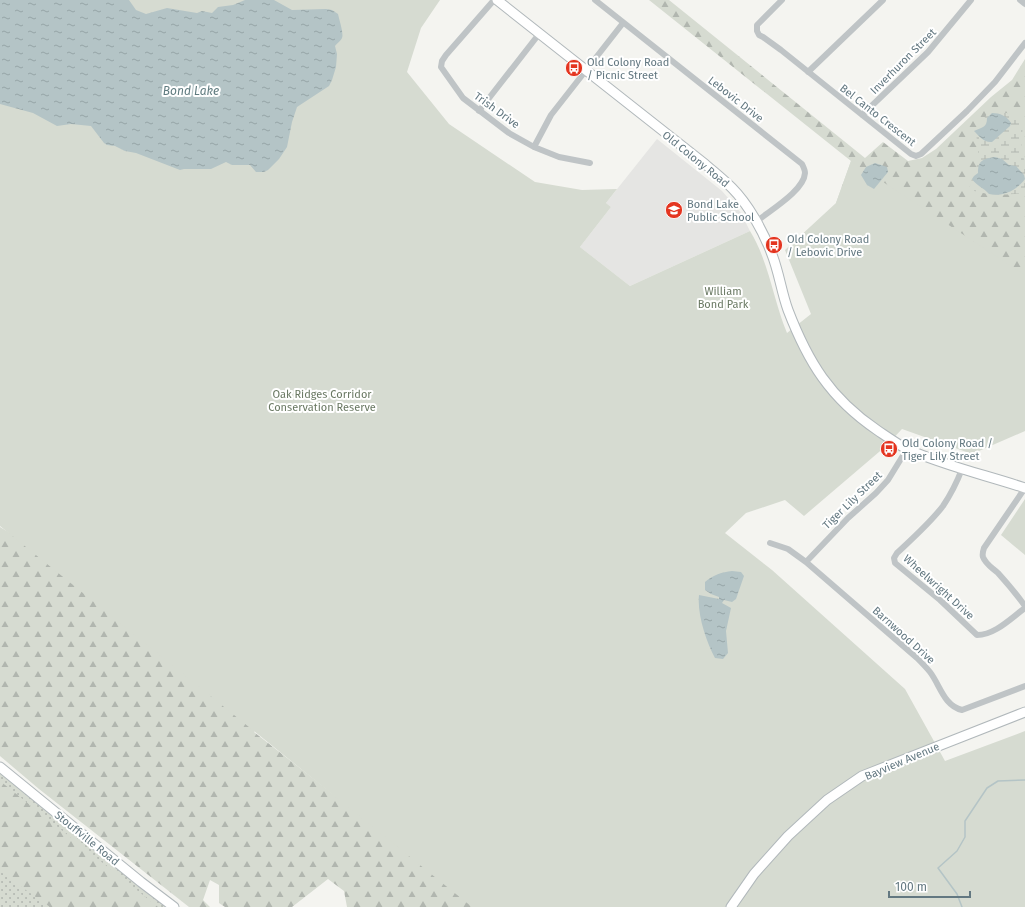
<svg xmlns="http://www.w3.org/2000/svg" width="1025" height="907" viewBox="0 0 1025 907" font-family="'Fira Sans',sans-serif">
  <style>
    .built { fill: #e5e5e3 }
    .grass { fill: url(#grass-dots) }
    .forest { fill: url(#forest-firs) }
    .wetland { fill: url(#wetland-marsh) }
    .green { fill: #d6dbd1 }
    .water { fill: url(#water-ripples) }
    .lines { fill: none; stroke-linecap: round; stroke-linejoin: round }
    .stream { stroke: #b4c4c6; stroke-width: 1.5 }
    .secondary-casing { stroke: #b1b8bb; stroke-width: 11 }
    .street { stroke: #bfc4c6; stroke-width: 6 }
    .secondary { stroke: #fff; stroke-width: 9 }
    .labels { text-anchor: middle; stroke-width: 4; stroke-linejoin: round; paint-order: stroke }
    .street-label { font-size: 11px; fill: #637881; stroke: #fff }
    .poi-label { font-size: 11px; fill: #637881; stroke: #fff; text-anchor: start }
    .park-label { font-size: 11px; fill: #697862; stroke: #fff }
    .water-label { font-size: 12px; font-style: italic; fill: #5f7b7f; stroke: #fff }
  </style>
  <defs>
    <pattern id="grass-dots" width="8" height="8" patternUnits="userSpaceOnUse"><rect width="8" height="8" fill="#d6dbd1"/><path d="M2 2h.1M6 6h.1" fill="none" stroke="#b1b6af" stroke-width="1.8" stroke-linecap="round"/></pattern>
    <pattern id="forest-firs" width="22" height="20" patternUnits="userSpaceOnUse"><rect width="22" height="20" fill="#d6dbd1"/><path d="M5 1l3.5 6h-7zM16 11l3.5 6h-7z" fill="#b1b6af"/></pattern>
    <pattern id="wetland-marsh" width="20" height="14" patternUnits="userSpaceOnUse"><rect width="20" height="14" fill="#d6dbd1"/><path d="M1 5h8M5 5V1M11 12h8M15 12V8" fill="none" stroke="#b1b6af"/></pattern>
    <pattern id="water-ripples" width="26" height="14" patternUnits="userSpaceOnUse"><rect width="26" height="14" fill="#b4c4c6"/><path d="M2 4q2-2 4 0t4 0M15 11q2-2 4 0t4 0" fill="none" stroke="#96a4a6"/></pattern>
  </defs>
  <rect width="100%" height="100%" fill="#f4f4f0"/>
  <path class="built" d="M657,139l65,52 19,22 9,18 -120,55 -50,-39 31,-40 -5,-4z"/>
  <path class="grass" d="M0,771l168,136h-168z"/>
  <path class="forest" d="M649,0h20l196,158 18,-16 25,19 14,-3 14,-9 55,-52 21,-17 13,-21v333l-189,-189 15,-42z
    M25,243l17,1 159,26 12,-6 69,10 15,11 81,12 11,-3 14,15 -19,7 -166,-36 -23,4 -135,-22 -43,17 -13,22 8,11 126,107 134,101 219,189 125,103 101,79 -2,8 -65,-47 -41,55h-262l-3,-16 -16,-12 -36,28h-67l-6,-4v-18l-9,-5 -7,20 7,7h-21l-150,-118 -39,-33v-229l43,26 22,-25 6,31 15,21 11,-19 60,50 24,-25 70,60 7,-9 4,-16 37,32 1,17 -46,62 144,113 94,-117 -406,-334 -65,70 -21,30v-44l8,1 58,-70 -66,-51v-62z
    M0,781l158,126h-108l-44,-31 -6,-5z"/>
  <path class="wetland" d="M994,111l13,2 16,10 -2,28 4,11v31c-16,2 -41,3 -56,-4l4,-14 6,-15 -3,-28 11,-18z"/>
  <path class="green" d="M0,0h440l-19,28 -14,44 42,52 86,58 47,8 35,-1 -11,14 5,4 -31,40 50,39 120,-55c19,31 23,68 37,102l24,-19 -26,-64 51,-47 15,-42 174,114v156l-53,23 -70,-25 -16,17 -82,70 -19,-16 -39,13 -21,20 47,37 133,119 40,72 80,-30v176h-553l-472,-381z
    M1025,499v56l-24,-20z"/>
  <path class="water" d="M0,0h129l7,10 10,4 21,-6 30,5 5,-2 10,2 6,-6 15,-2 12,-5h29l18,10 34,-1 6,1 6,4c1,5 6,20 4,24 -1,3 -5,5 -7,8l2,8 -1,13 -4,13 -3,6 -32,21 -5,15 -5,25 -8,12 -11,11 -4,2h-8l-6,-7h-18l-6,-3 -15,7h-27l-4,1 -44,-17 -11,-2 -10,-5 -8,-1 -3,-2 -13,-17 -20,-2 -14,2 -24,-13 -33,-9z
    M992,113c8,0 15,3 19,10l-1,3 -18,16c-8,1 -13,-6 -18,-11 8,-4 13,-3 13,-13z
    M995,157l7,2 7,6 7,1 8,9 1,4c-8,11 -22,18 -36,15 -5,-6 -12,-8 -17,-15l2,-3 4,-3c0,-13 5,-14 17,-16z
    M875,163l12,4 1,5 -14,17 -7,-4 -6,-10 5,-8z
    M732,571l9,1 3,4 -8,23 -4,3 -8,-2 -2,3 9,5 -5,23 2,22 -5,6 -8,-1c-9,-17 -18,-44 -16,-63l20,4v-2l-8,-3 -6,-4v-8c8,-7 17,-10 27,-11z"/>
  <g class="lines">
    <path class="stream" d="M962,907l-5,-13 -19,-26 19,-17 8,-14v-16l22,-33 11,-7 27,-1"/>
    <defs>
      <path id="secondary" d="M497,0l208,164c9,8 19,16 27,24 16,16 31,43 39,64 8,19 10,39 17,58 20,52 42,88 89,120 9,6 20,14 30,19 38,17 79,26 118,39
        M0,767l141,115 33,25
        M731,907l23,-33 34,-38 39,-36 35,-24 163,-64"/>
    </defs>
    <use href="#secondary" class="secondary-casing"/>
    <path class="street" d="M494,0l-48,55 -4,6 -1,6 22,31 46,35 25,14 25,10 31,6
      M595,0l207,164c1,2 3,6 3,9 -1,18 -36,38 -49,49
      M782,0l-25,25v6l2,4 4,2 18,13 130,104 5,2 5,-2 46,-43 28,-29 30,-39
      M1020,0l5,4
      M808,72l75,-72
      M479,111l60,-77
      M862,115l66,-63 43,-52
      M534,147l17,-32 72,-92
      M962,469c-5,13 -11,25 -19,37 -13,17 -30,32 -46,47l-3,5 1,5 45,37 37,35c18,0 34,-17 48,-27
      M1025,488l-41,60c-1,3 -2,6 -1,9 3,8 10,11 15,16 10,11 19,22 27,33
      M770,543l18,6 18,13 111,96c4,4 9,9 13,14 10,13 14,34 32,38l63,-24
      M806,562l42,-44 28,-25 12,-13 19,-31"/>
    <use href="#secondary" class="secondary"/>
  </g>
  <defs>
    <symbol id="bus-disc" viewBox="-11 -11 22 22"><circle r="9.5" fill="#e43520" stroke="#fff"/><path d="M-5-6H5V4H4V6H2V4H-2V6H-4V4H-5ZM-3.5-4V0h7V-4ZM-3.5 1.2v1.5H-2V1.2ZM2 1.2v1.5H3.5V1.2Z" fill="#fff"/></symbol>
    <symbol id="school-disc" viewBox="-11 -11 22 22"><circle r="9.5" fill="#e43520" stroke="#fff"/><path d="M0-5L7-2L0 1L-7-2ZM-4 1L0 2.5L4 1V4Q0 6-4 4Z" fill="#fff"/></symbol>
  </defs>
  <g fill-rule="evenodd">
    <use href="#bus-disc" x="564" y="58" width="20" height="20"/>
    <use href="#school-disc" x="664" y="200" width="20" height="20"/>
    <use href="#bus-disc" x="764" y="235" width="20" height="20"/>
    <use href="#bus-disc" x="879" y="439" width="20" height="20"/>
  </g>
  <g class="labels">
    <g class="street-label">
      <text transform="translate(903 61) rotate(-45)" y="4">Inverhuron Street</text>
      <text transform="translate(736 99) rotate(38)" y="4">Lebovic Drive</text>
      <text transform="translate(497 110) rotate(36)" y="4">Trish Drive</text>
      <text transform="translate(878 115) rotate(38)" y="4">Bel Canto Crescent</text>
      <text transform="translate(696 159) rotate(39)" y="4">Old Colony Road</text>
      <text transform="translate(852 500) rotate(-44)" y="4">Tiger Lily Street</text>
      <text transform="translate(939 587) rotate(42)" y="4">Wheelwright Drive</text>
      <text transform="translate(904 635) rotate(42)" y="4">Barnwood Drive</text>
      <text transform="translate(902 761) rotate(-23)" y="4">Bayview Avenue</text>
      <text transform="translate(87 838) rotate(39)" y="4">Stouffville Road</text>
    </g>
    <g class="poi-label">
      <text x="587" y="66">Old Colony Road<tspan x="587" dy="13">/ Picnic Street</tspan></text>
      <text x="687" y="208">Bond Lake<tspan x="687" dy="13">Public School</tspan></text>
      <text x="787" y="243">Old Colony Road<tspan x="787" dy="13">/ Lebovic Drive</tspan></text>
      <text x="902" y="447">Old Colony Road /<tspan x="902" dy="13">Tiger Lily Street</tspan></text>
    </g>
    <g class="park-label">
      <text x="723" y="295">William<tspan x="723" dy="13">Bond Park</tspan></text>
      <text x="322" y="398">Oak Ridges Corridor<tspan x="322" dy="13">Conservation Reserve</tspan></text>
    </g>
    <g class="water-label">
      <text x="191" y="95">Bond Lake</text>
    </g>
  </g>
  <path d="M889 891v6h81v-6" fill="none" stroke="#637881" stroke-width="2"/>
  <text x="895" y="891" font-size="12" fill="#637881" stroke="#ffffff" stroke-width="3" paint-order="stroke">100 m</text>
</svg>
